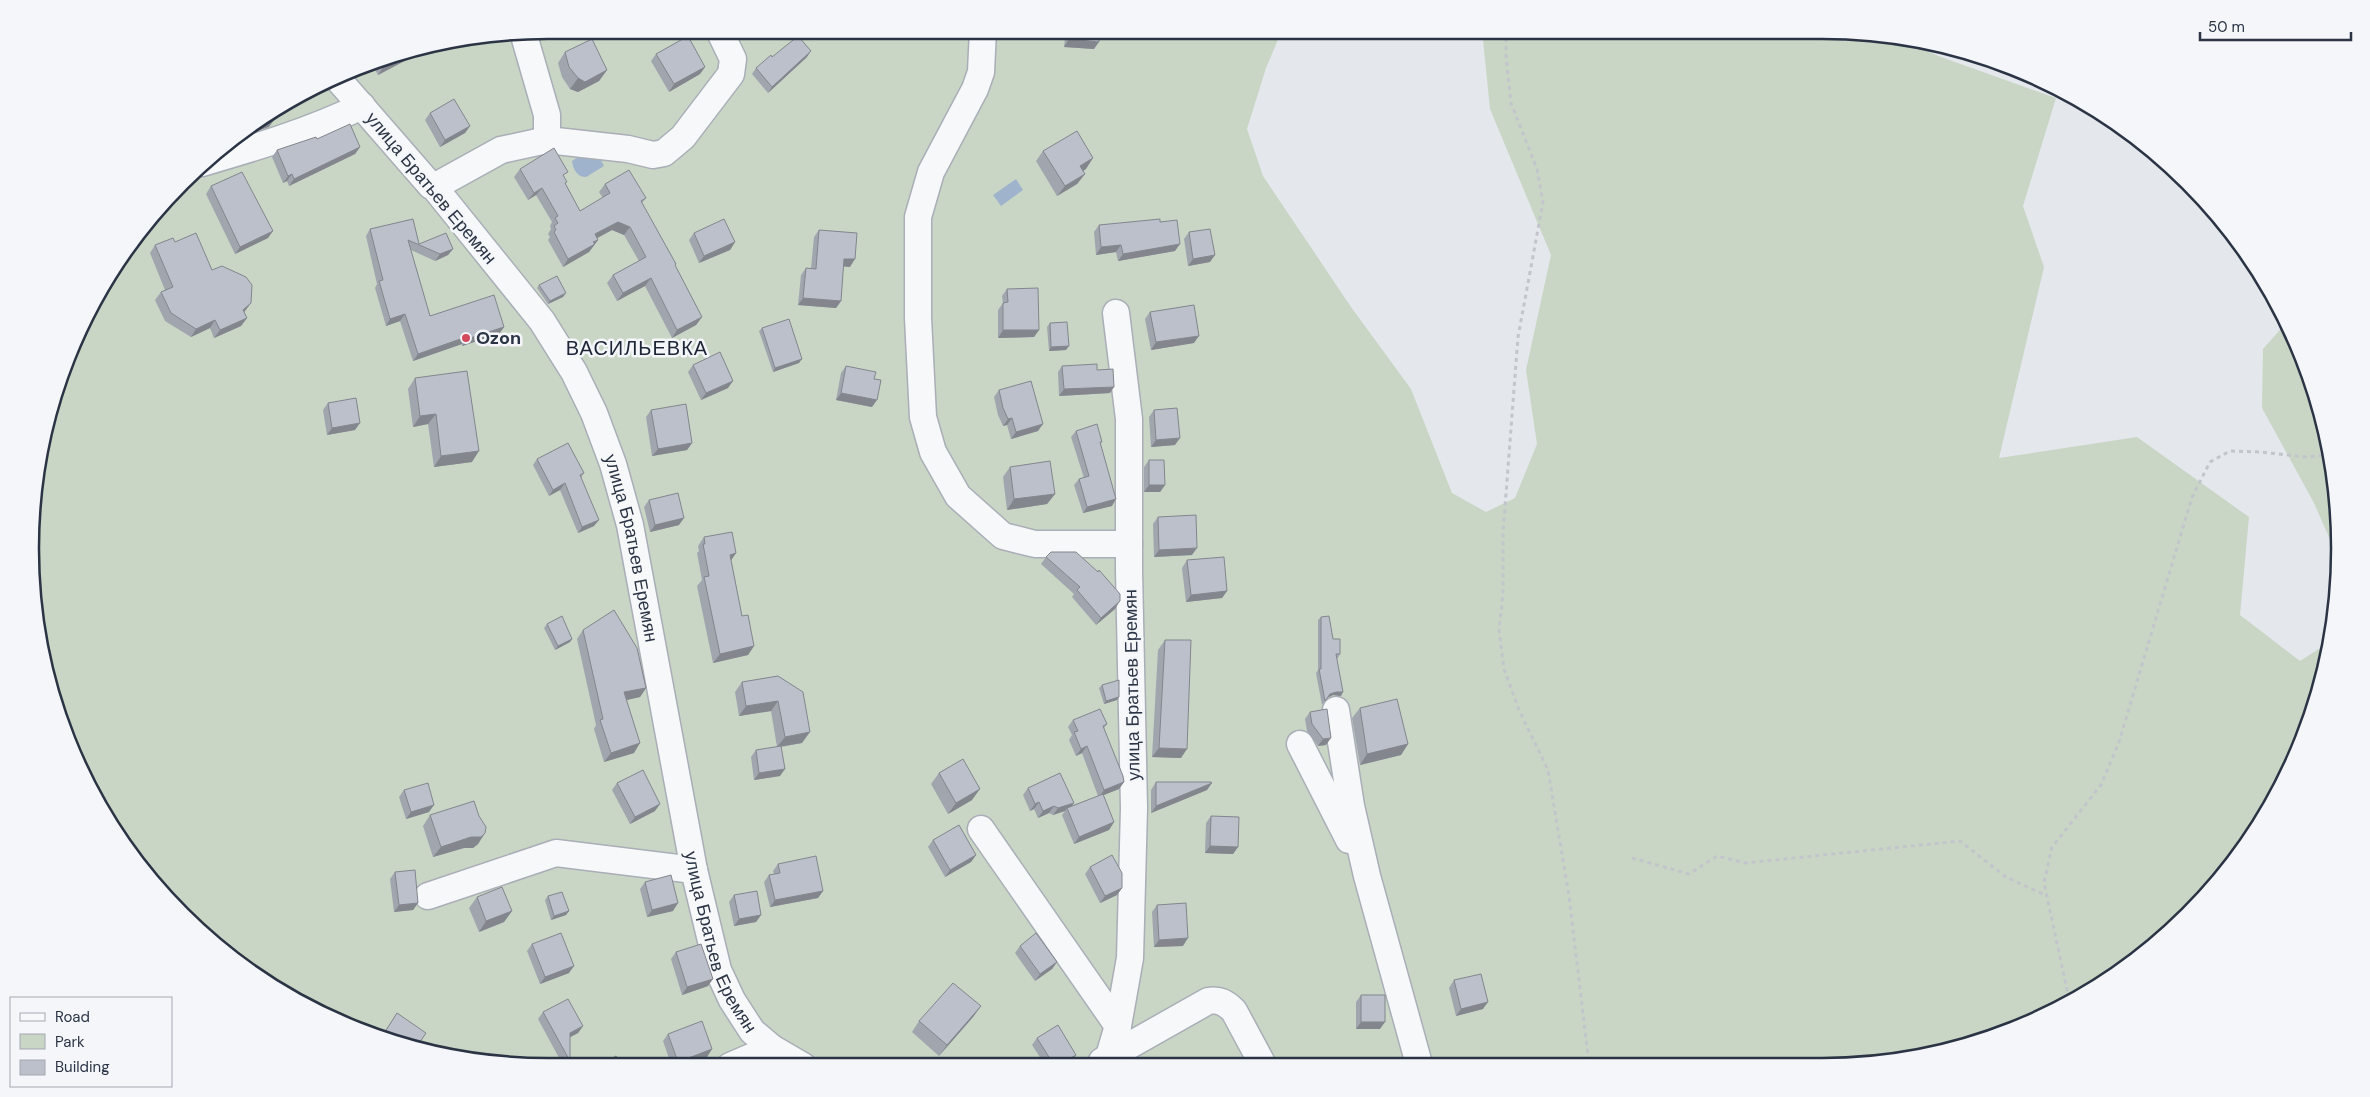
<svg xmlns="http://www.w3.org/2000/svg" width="2370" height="1097" viewBox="0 0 2370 1097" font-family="'DM Sans',sans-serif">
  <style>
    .green { fill: #c9d6c5 }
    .water { fill: #9fb4cc }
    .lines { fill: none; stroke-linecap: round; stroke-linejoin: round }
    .minor-casing { stroke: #a9aeb7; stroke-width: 29 }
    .path { stroke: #c2c5cb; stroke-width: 3; stroke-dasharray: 4 4; stroke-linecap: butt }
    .minor { stroke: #f7f8fa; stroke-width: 26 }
    .wall { fill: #a1a5ae }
    .shaded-wall { fill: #83868d }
    .building { fill: #bbc0ca; stroke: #83868d }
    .poi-dot { fill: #d1495b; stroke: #f4f6f9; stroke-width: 2 }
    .labels { text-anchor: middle; stroke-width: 5; stroke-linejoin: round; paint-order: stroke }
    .street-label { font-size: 18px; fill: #2b3445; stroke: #f4f6f9 }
    .poi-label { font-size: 18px; font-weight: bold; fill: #2b3445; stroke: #f4f6f9; text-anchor: start }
    .quarter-label { font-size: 20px; letter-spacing: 1px; fill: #1d2536; stroke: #f4f6f9 }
    .rim { fill: none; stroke: #2b3445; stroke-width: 2.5 }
  </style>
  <rect width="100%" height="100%" fill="#e4e7ec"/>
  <path class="green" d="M549,30h733l-16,38 -19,61 16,47 88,131 60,82 41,104 34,19 29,-14 22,-54 -11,-74 25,-115 -61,-146 -8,-79h340l72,7 47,20 115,41 -33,108 21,61 -45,191 138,-21 112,80 -9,98 60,46 31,-20 -30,106 -68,117 -96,96 -117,67 -131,36 -1341,4 -100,-10 -98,-29 -61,-31 -82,-58 -49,-49 -59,-83 -41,-92 -18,-66 -10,-101 10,-100 18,-66 41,-92 59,-83 49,-49 83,-59 92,-41 66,-18z
    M2286,323l14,27 30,97 10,101 -1,12 -25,-57 -52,-95 1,-59z"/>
  <path class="water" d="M578,157l23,3 3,6 -18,11c-9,0 -13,-8 -14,-16z
    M1016,179l7,11 -22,16 -8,-11z"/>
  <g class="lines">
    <defs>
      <g id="minor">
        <path d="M983,30l-2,42 -6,17 -44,83 -13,45v101l5,99 10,35 25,44 45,40 32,8h94"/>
        <path d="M523,32l24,83v25"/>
        <path id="s1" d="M337,78l94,108 3,1 108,134 32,51 20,41 19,51 17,61 64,345 24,100 14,30 20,31 20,17 31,18"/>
        <path d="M202,163c55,-16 108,-32 160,-57"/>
        <path d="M434,187l67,-37 46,-10 81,9 25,6 11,-2 19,-16 48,-63 2,-15 -14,-29"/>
        <path d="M1336,710l15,96 16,70 52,188"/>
        <path d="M1300,744l49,96"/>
        <path d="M981,829l137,197"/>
        <path d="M428,896l128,-43 138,17"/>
        <path d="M1109,1056l9,-30 12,-68 4,-150 -5,-237v-152l-13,-106"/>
        <path d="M1102,1061l106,-60c12,-2 18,2 26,10l29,54"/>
        <path d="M730,1066l42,-18"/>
      </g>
    </defs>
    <use href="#minor" class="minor-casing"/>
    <path class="path" d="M1506,30v26l5,47 26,66 6,33 -25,135 -15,196v61l-4,37 5,38 15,41 29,60 21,126 20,168
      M1632,858l57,16 28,-18 28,7 215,-22 46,36 41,19
      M2069,999l-25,-116 8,-36 49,-62 18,-43 73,-245 18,-35 20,-11 30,1 47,5 24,-3"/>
    <use href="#minor" class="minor"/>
  </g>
  <path class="wall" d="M815,30h19l-14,8z
    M1066,30h33l-5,19 -30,-2z
    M565,52l42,18 -8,11 -21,11 -8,-3 -8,-12 -4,-14z
    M656,54l49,13 -5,7 -31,18 -18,-31z
    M412,57l-34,18 -7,-13 11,-4z
    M772,57h35l-39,36 -16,-19 4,-6z
    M430,113l40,13 -5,7 -25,14 -15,-27z
    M317,139l43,8 -5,7 -66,32 -2,-5 -4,2 -11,-26 5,-7z
    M1043,151l43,18 -3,2 2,3 -8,10 -20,12 -21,-35z
    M520,169l44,9 1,6 15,27 23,-13 -4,-6 6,-8 41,14 -4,5 34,61 -1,2 27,51 -6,8 -24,13 -27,-52 -28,15 -10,-18 6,-8 26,-14 -15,-26 -12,-5 -15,8 1,2 -9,12 -26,15 -15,-27 2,-3 -2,-3 3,-5 -1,-3 2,-4 -16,-27 -8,5 -14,-23z
    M211,186l57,52 -33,16 -29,-60z
    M413,219l6,25 34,5 -5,6 -13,6 -24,-11 19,66 74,11 -5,7 -37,12v-2l-49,17 -13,-40 -14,5 -11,-38 2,-4 -11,-48 4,-7z
    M1160,222l15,29 -57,10 -2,-9 -20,3 -2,-23 5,-7z
    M819,230l31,37 -7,-1 -2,35 -5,7 -38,-3 3,-30 5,-7h5l3,-31z
    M1189,232l21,30 -22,4 -4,-27z
    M694,233l41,9 -5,8 -31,13 -10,-23z
    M175,242l37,28 39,33 -7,9 3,6 -6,8 -27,12 -4,-10 -19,9 -26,-16 -10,-21 6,-8 4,-2 -15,-37 5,-8z
    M539,285l24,12 -15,7 -11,-16z
    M1007,289l32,41 -5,7 -36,1v-28l5,-7 -1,-7z
    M1150,312l44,31 -43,7 -6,-31z
    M1050,323l16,27 -17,1 -2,-24z
    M762,328l37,35 -26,9 -14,-41z
    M693,365l35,23 -27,12 -13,-28z
    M846,366l28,13 -2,28 -36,-7 5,-27z
    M1062,366l35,4 13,23 -51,3 -1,-24z
    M415,378l57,84 -38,5 -6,-43 -15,3 -5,-38z
    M999,390l39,41 -27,8 -4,-14 -4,1 -5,-11 -4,-18z
    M328,403l27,27 -28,5 -4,-25z
    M651,410l41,33 -5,7 -35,6 -6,-39z
    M1154,410l21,35 -24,2 -2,-30z
    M1076,431l24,14 12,61 -29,7 -9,-28 5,-6 5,-1 -13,-41z
    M537,459l47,14 -3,5 13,48 -16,7 -18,-43 -11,6 -16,-31z
    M1149,460l16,25 -5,7h-16v-25z
    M1010,467l45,27 -8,10 -40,6 -4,-33z
    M649,500l30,25 -29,7 -6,-25z
    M1158,517l34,38 -38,2 -1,-33z
    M704,537l32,16 -5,7 11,56 12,30 -6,9 -35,8 -16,-77 5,-6 -5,-27 2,-2 -1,-5z
    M1046,557l69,52 -19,16 -24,-28 2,-3 -33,-30z
    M1187,560l40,31 -5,7 -36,4 -4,-34z
    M1321,617l12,22 7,15 -2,4h-1l4,38 -8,-1 -6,3 -5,7 -6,-32 2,-3v-50z
    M547,624l25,15 -2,3 -15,8 -11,-22z
    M583,630l63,58 -6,9 -14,3 8,53 -30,9 -10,-33 2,-4 -19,-86z
    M1165,640l16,118 -29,-1 6,-107z
    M778,676l24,67 -21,4 -1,29 -26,4 -3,-23 5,-7 21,-3 -6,-36 -32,5 -4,-24 7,-10z
    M1102,685l17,12 -2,3 -13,4 -5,-16z
    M1360,708l48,36 -7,11 -41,10 -8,-47z
    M1310,712l16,33 -8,1 -11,-15 -2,-12z
    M1073,720l34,4 -3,4 20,54 -5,7 -16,6 11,27 -5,8 -35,14 -12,-29 3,-4 -12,4 -4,-2 -11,5 -4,-9 -4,2 -7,-16 5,-7 43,18 27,-10 -16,-43 -6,3 -7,-16 3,-5 -4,-8z
    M939,773l33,27 -24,14 -17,-30z
    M1156,782l51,8 -56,23v-23z
    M617,783l38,28 -25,13 -18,-34z
    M404,790l25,22 -23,7 -7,-22z
    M430,815l49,1 6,17 -7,11 -5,4h-9l-31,9 -10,-31z
    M1211,816l27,31 -5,7 -28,-1 1,-30z
    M933,840l43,15 -5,7 -26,15 -17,-30z
    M778,864l45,27 -5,7 -48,9 -6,-25 5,-7 5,-1 -1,-3z
    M1090,867l32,21 -5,7 -17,8 -15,-29z
    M395,872l23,31 -5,7 -19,2 -4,-33z
    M645,882l28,29 -26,6 -7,-28z
    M734,895l27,20 -5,7 -22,4 -5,-24z
    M548,896l21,15 -3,4 -15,5 -6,-20z
    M477,897l35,14 -8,11 -25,10 -10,-24z
    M1157,905l26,41 -29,1 -2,-35z
    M532,944l37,29 -29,11 -13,-33z
    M1020,946l37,16 -5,7 -17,12 -20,-28z
    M676,952l32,34 -26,9 -11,-36z
    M1454,980l29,29 -27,7 -7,-28z
    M1361,995l19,34h-24v-27z
    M981,1006l-8,11 -34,39 -27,-24 7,-11z
    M543,1012l40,14 -5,7 -8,4v24l-4,6h-2l-26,-48z
    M397,1013l19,35 -35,-11z
    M668,1034l44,15 -5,8 -26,10h-9l-9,-26z
    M1037,1038l34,24 -5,3h-21l-13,-20z"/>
  <path class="shaded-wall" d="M826,30h8l-14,8 5,-7z
    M1069,39l30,3 -5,7 -30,-2z
    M418,49l-6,8 -34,18 6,-9z
    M811,51l-4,6 -39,36 4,-6z
    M705,67l-5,7 -31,18 5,-8z
    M607,70l-8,11 -21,11 -8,-3 8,-11z
    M274,120l-5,7 -33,11 14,-10z
    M470,126l-5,7 -25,14 5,-7z
    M360,147l-5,7 -66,32 5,-7z
    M1093,158l-7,11 -13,8 7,-11z
    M292,174l-5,7 -4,2 5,-7z
    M1085,174l-8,10 -20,12 8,-10z
    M542,188l-6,7 -8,5 6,-7z
    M618,222l12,5 -6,8 -12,-5 -22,12 5,-8z
    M273,231l-5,7 -33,16 5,-7z
    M598,240l-9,12 -26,15 5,-8z
    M735,242l-5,8 -31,13 5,-7z
    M1180,244l-5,7 -57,10 5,-7z
    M1121,245l-5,7 -20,3 5,-8z
    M453,249l-5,6 -13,6 5,-7z
    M1215,255l-5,7 -22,4 5,-7z
    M844,259h11l-5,8 -11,-1z
    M651,278l-6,8 -28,15 6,-8z
    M566,293l-3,4 -15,7 2,-3z
    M803,298l38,3 -5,7 -38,-3z
    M251,303l-6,8 -7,7 5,-8z
    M405,314l-5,7 -14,5 4,-7z
    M702,317l-6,8 -24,13 5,-8z
    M247,318l-6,8 -27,12 6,-8z
    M215,320l-5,8 -19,9 5,-8z
    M504,327l-5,7 -37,12 5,-7z
    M1003,330h36l-5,7 -36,1z
    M1199,336l-5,7 -43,7 5,-8z
    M466,337l-4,7 -49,17 5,-7z
    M1069,346l-3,4 -17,1 2,-4z
    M802,359l-3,4 -26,9 2,-4z
    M733,381l-5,7 -27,12 5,-7z
    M1114,387l-4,6 -51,3 5,-7z
    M841,393l36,7 -5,7 -36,-7z
    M436,414l-8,10 -15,3 7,-11z
    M1012,418l-5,7 -4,1 5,-7z
    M360,423l-5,7 -28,5 5,-7z
    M1043,424l-5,7 -27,8 5,-7z
    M1180,438l-5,7 -24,2 5,-7z
    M692,443l-5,7 -35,6 6,-7z
    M479,451l-7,11 -38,5 7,-11z
    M565,483l-5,7 -11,6 4,-6z
    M1149,485h16l-5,7h-16z
    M1055,494l-8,10 -40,6 7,-11z
    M1116,499l-4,7 -29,7 4,-6z
    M684,518l-5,7 -29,7 5,-7z
    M599,520l-5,6 -16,7 4,-6z
    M1197,548l-5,7 -38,2 5,-7z
    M736,553l-6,9v-7z
    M1227,591l-5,7 -36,4 5,-7z
    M1120,601l-5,8 -19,16 5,-7z
    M572,639l-2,3 -15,8 3,-4z
    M754,646l-6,9 -35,8 7,-9z
    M646,688l-6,9 -22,5 6,-10z
    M1336,692h7l-2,4 -8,-1 -6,3 3,-4z
    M1119,697l-2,3 -13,4 2,-3z
    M778,701l-7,10 -32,5 7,-10z
    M810,732l-8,11 -25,4 8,-10z
    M1331,738l-5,7 -8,1 5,-7z
    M640,743l-6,10 -30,9 7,-9z
    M1408,744l-7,11 -41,10 7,-11z
    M1087,746l-5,7 -6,3 5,-7z
    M1159,748l28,1 -6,9 -29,-1z
    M785,769l-5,7 -26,4 5,-7z
    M1124,782l-5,7 -20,8 5,-7z
    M1212,783l-5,7 -56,23 5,-7z
    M980,789l-8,11 -24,14 8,-11z
    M1039,802l-5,7 -4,2 5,-7z
    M1074,803l-5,7 -2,-2 -2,3 -12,4 5,-7z
    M660,804l-5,7 -25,13 5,-7z
    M434,805l-5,7 -23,7 5,-7z
    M1054,806l-5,7 -11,5 5,-7z
    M1114,822l-5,8 -35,14 5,-7z
    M485,833l-7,11 -5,4h-9l-31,9 8,-10 30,-10z
    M1210,846l28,1 -5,7 -28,-1z
    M976,855l-5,7 -26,15 5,-7z
    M1122,888l-5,7 -17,8 5,-7z
    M823,891l-5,7 -48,9 5,-7z
    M418,903l-5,7 -19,2 5,-7z
    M678,903l-5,8 -26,6 5,-7z
    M512,911l-8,11 -25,10 7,-11z
    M569,911l-3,4 -15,5 3,-4z
    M761,915l-5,7 -22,4 5,-7z
    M1188,938l-5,8 -29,1 5,-7z
    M1057,962l-5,7 -17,12 5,-7z
    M574,966l-5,7 -29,11 5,-7z
    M713,979l-5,7 -26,9 5,-8z
    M1488,1002l-5,7 -27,7 5,-7z
    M981,1006l-8,11 -34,39 8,-11z
    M1361,1022h24l-5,7h-24z
    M583,1026l-5,7 -13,7 5,-7z
    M712,1049l-5,8 -26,10h-6l3,-5z
    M1076,1055l-5,7 -5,3h-7z"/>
  <path class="building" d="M1070,30h29v12l-30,-3z
    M688,36l17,31 -31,17 -18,-30z
    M798,36l13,15 -39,36 -16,-19 15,-13 1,2z
    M592,39l15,31 -22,12 -7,-4 -9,-11 -4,-15z
    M418,48v1l-34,17 -4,-7z
    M454,99l16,27 -25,14 -15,-27z
    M272,112l2,8 -24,8z
    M350,124l10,23 -66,32 -2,-5 -4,2 -11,-26 39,-13 1,2z
    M1077,131l16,27 -13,8 5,8 -20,12 -22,-35z
    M554,148l14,24 -5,3 4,7 -2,1 15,28 30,-18 -5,-9 24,-14 17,28 -5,3 35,63 -1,1 27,52 -25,13 -26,-52 -28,15 -10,-18 33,-18 -16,-30 -12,-5 -23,12 3,6 -5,2 2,2 -27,15 -14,-27 2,-2 -2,-4 4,-3 -3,-5 3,-2 -16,-28 -8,5 -14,-24z
    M242,172l31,59 -33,16 -29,-61z
    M413,219l6,25 27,-11 7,16 -13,5 -32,-14 22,76 64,-21 10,32 -37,12 -1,-2 -48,17 -13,-40 -15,5 -11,-38 4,-1 -13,-51z
    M724,219l11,23 -31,14 -10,-23z
    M1160,219v3l17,-2 3,24 -57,10 -2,-9 -20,2 -2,-22z
    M1210,229l5,26 -22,4 -4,-27z
    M819,230l38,3 -2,26h-11l-3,42 -38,-3 3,-30 10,1z
    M196,233l16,37 10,-4 24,11 6,8 -1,18 -8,7 4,8 -27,12 -5,-10 -19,9 -25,-16 -10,-21 12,-5 -18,-42 18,-7 2,4z
    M557,276l9,17 -16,8 -11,-16z
    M1038,288l1,42h-36v-27l5,-1 -1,-13z
    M1194,305l5,31 -43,6 -6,-30z
    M789,319l13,40 -27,9 -13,-40z
    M1067,322l2,24 -18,1 -1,-24z
    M720,352l13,29 -27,12 -13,-28z
    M1097,364v6l16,-1 1,18 -50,2 -2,-23z
    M846,366l30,6 -2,7 7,1 -4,20 -36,-7z
    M467,371l12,80 -38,5 -5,-42 -16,2 -5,-38z
    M1031,381l12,43 -27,8 -4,-14 -4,1 -5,-11 -4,-18z
    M356,398l4,25 -28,5 -4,-25z
    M686,404l6,39 -34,6 -7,-39z
    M1177,408l3,30 -24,2 -2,-30z
    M1097,424l5,18h-2l16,57 -29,8 -8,-28 10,-3 -13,-45z
    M568,443l16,30 -4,2 19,45 -17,7 -17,-44 -12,7 -16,-31z
    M1149,460h15l1,25h-16z
    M1050,461l5,33 -41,5 -4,-32z
    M678,493l6,25 -29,7 -6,-25z
    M1196,515l1,33 -38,2 -1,-33z
    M732,532l4,21 -6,2 12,61 6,-1 6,31 -34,8 -16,-77 5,-1 -6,-32h2l-1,-7z
    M1051,552h25l22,20 1,-2 21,24v7l-19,17 -24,-28 3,-3 -34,-30z
    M1224,557l3,34 -36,4 -4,-35z
    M614,610l23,38 9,40 -22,4 16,51 -29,10 -11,-33 3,-1 -20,-89z
    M562,616l10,23 -14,7 -11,-22z
    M1329,616l4,23h7v15h-4l7,38h-7l-6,2 -5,7 -6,-32h2v-52z
    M1165,640h26l-4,109 -28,-1z
    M778,676l25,16 7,40 -25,5 -7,-36 -32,5 -4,-24z
    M1119,680v17l-13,4 -4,-16z
    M1397,699l11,45 -41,10 -7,-46z
    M1100,709l7,15 -4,2 20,50 1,6 -20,8 -17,-44 -6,3 -7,-17 4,-1 -5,-11z
    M1327,709l4,29 -8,1 -11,-15 -2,-12z
    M781,746l4,23 -26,4 -3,-23z
    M963,759l17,30 -24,14 -17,-30z
    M643,770l17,34 -25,13 -18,-34z
    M1060,773l14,30 -16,5 -4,-2 -11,5 -4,-9 -4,2 -7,-16z
    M1156,782h55l1,1 -56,23z
    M428,783l6,22 -23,7 -7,-22z
    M1103,794l11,28 -35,15 -12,-29z
    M474,801l5,15 7,11 -1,6 -4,4h-10l-30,10 -11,-32z
    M1211,816l28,1 -1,30 -28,-1z
    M959,825l17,30 -26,15 -17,-30z
    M1112,855l10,18v15l-17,8 -15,-29z
    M816,856l7,35 -48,9 -6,-25 11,-2 -2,-9z
    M415,870l3,33 -19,2 -4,-33z
    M671,875l7,28 -26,7 -7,-28z
    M502,887l10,24 -26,10 -9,-24z
    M757,891l4,24 -22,4 -5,-24z
    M562,892l7,19 -15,5 -6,-20z
    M1186,903l2,35 -29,2 -2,-35z
    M561,933l13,33 -29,11 -13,-33z
    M1036,933l21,29 -17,12 -20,-28z
    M701,944l12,35 -26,8 -11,-35z
    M1481,974l7,28 -27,7 -7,-29z
    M953,983l28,23 -34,39 -28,-24z
    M1361,995h24v27h-24z
    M568,999l15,27 -13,7v28l-27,-49z
    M397,1013l29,20 -10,15 -25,-8 -8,-5z
    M702,1021l10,28 -34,13 -10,-28z
    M1058,1025l18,30 -17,10h-5l-17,-27z
    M616,1056l6,11h-23l-1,-1z
    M967,1059l9,7h-14z"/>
  <circle class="poi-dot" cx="466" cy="338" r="5"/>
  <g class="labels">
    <g class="street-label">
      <text transform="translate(431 188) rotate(50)" y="6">улица Братьев Еремян</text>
      <text dy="6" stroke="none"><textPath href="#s1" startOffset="565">улица Братьев Еремян</textPath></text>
      <text transform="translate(1132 685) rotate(-91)" y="6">улица Братьев Еремян</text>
      <text dy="6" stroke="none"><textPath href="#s1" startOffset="970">улица Братьев Еремян</textPath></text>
    </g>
    <g class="poi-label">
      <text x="476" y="344">Ozon</text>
    </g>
    <g class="quarter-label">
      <text x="637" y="355">ВАСИЛЬЕВКА</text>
    </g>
  </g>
  <path d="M0 0H2370V1097H0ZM548 39H1822A509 509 0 0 1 2331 548V549A509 509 0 0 1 1822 1058H548A509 509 0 0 1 39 549V548A509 509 0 0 1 548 39Z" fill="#f4f6f9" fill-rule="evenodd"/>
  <path class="rim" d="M548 39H1822A509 509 0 0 1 2331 548V549A509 509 0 0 1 1822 1058H548A509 509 0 0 1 39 549V548A509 509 0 0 1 548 39Z"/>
  <rect x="10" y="997" width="162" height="90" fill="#f4f6f9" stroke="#a4a8b1"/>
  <rect x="20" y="1013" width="25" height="8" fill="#f7f8fa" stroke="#a4a8b1"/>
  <text x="55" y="1022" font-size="15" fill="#2b3445">Road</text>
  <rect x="20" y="1034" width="25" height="15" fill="#c9d6c5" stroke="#a4a8b1"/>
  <text x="55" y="1047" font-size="15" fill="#2b3445">Park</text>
  <rect x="20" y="1060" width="25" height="15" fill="#bbc0ca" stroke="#a4a8b1"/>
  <text x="55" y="1072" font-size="15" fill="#2b3445">Building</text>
  <path d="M2200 32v8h151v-8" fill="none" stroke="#2b3445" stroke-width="2.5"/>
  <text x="2208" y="32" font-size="15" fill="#2b3445" stroke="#f4f6f9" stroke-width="4" paint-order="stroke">50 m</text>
</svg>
